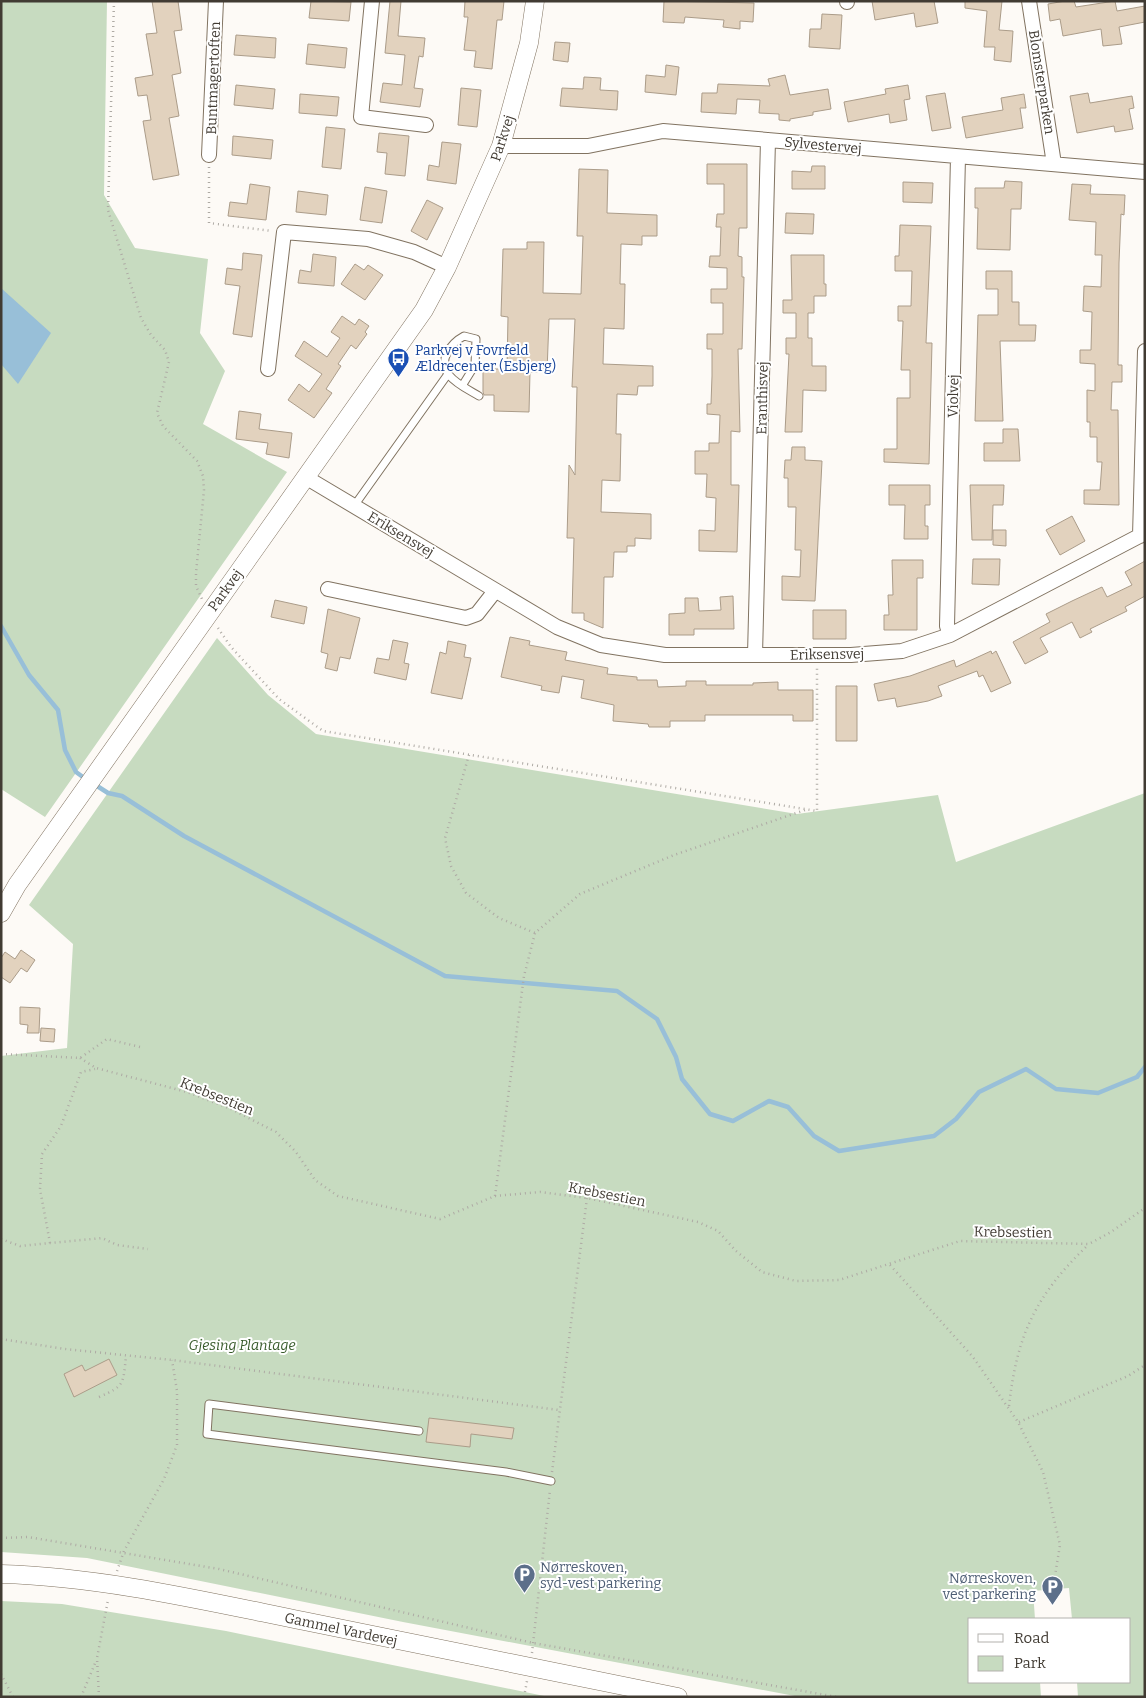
<svg xmlns="http://www.w3.org/2000/svg" width="1146" height="1698" viewBox="0 0 1146 1698" font-family="Bitter,serif">
  <style>
    .green { fill: #c7dbc0 }
    .water { fill: #98bfd8 }
    .lines { fill: none; stroke-linecap: round; stroke-linejoin: round }
    .stream { stroke: #98bfd8; stroke-width: 4.5 }
    .building { fill: #e2d2be; stroke: #ab9c89 }
    .service-casing { stroke: #817361; stroke-width: 9 }
    .minor-casing { stroke: #817361; stroke-width: 16 }
    .tertiary-casing { stroke: #817361; stroke-width: 19 }
    .path { stroke: #aeaaa4; stroke-width: 2.5; stroke-dasharray: 1 4; stroke-linecap: butt }
    .service { stroke: #fff; stroke-width: 7 }
    .minor { stroke: #fff; stroke-width: 14 }
    .tertiary { stroke: #fff; stroke-width: 18 }
    .labels { text-anchor: middle; stroke-width: 4; stroke-linejoin: round; paint-order: stroke }
    .street-label { font-size: 14px; fill: #413b33; stroke: #fff }
    .transit-label { font-size: 14px; fill: #164399; stroke: #fff; text-anchor: start }
    .park-label { font-size: 14px; font-style: italic; fill: #375a2a; stroke: #fff }
    .service-label { font-size: 14px; fill: #4e5e75; stroke: #fff; text-anchor: start }
  </style>
  <rect width="100%" height="100%" fill="#fdfaf6"/>
  <path class="green" d="M1,1h106l-3,194 31,53 73,11 -8,74 25,38 -22,53 84,48 -242,345 -44,-28z
    M217,638l51,57 48,39 481,80 141,-19 18,67 189,-69v904h-67l-1,-15h53v-63h-58l-3,-31 -36,3 2,28h-65v63h70l1,15h-241l-397,-75 -316,-64 -86,-6v-496l66,-8 6,-104 -44,-39z
    M1,1601l61,3 164,27 323,66h-548z"/>
  <path class="water" d="M1,288l50,45 -33,51 -17,-20z"/>
  <g class="lines">
    <path class="stream" d="M1,626l28,49 29,35 7,40 11,22 11,8
      M94,784l14,9 14,3 62,40 261,140 172,15 40,28 19,38 6,22 28,35 23,7 36,-20 19,6 26,29 25,15 95,-15 22,-17 23,-27 47,-23 30,20 42,4 39,-16 8,-10"/>
  </g>
  <path class="building" d="M152,1h26l4,29 -8,1 7,42 -9,2 7,41 -10,2 10,57 -26,5 -10,-59 8,-1 -4,-25 -9,1 -3,-18 18,-3 -7,-41 11,-1z
    M311,1l40,1 -2,19 -40,-3z
    M390,1h11l-3,35 27,2 -2,19 -4,-1 -5,32 9,1 -3,18 -40,-5 3,-19 19,2 3,-30 -20,-2z
    M465,1h39l-2,19h-5l-5,49 -18,-2 2,-16 -12,-1 4,-33h-4z
    M664,1l90,2 -1,19 -13,-1v8l-17,-2 1,-7 -39,-3 -1,6 -21,-1z
    M872,1h62l4,22 -22,4 -2,-14 -39,7z
    M965,1h37l-3,29 14,1 -2,31 -17,-2 1,-13h-11l3,-36 -22,-3z
    M1065,1h9l2,6 39,-6 2,10 28,-5v16l-26,5 3,17 -19,2 -2,-17 -38,7 -3,-17 -10,2 -2,-17z
    M822,14l20,1 -2,34 -31,-2 1,-18h11z
    M236,35l40,3 -1,20 -41,-3z
    M555,42l15,1 -2,19 -15,-2z
    M308,44l39,4 -2,20 -39,-4z
    M666,65l13,2 -3,28 -31,-3 1,-17 19,2z
    M785,75l5,20 38,-6 3,20 -18,3v3l-23,4v2l-11,-1v-6l-20,-1 1,-13 -23,-1 -1,15 -35,-2 1,-19h15l1,-9 52,2 -2,-7z
    M584,77l17,1 -1,12 18,1 -1,19 -57,-4 2,-18 21,1z
    M236,85l39,4 -2,20 -39,-4z
    M908,85l2,14 -6,1 3,20 -17,3 -1,-9 -41,8 -4,-20 42,-8 -1,-5z
    M461,88l20,2 -4,37 -19,-2z
    M945,93l6,35 -19,3 -6,-35z
    M1088,93l2,10 42,-7 2,12 -5,1 4,20 -18,3 -1,-6 -37,7 -7,-37z
    M300,94l39,3 -2,19 -38,-3z
    M1024,94l2,14h-6l3,20 -57,10 -4,-21 41,-7 -2,-12z
    M326,127l19,2 -4,40 -19,-2z
    M379,133l30,3 -4,40 -20,-2 2,-21 -10,-1z
    M233,136l40,4 -2,19 -39,-4z
    M442,142l19,2 -5,40 -29,-4 2,-15 10,2z
    M707,164h40v64h-8l-1,28 4,1v20h2l-2,72h-4l2,83 -9,-1v54h8l-2,67 -38,-1v-21l16,1 1,-33 -10,-1 1,-23h-12v-23h14v-8h10l1,-28 -13,-1v-10h4l1,-28v-27h-5v-15h16v-31h-12v-14h16v-21l-18,-1 1,-11h10l1,-29h-5l1,-13h7v-30h-17z
    M812,166h13v23h-33v-18l19,1z
    M579,169l29,1 -1,43 50,2v21h-15v9l-21,-1 -1,40h5l-1,45 -20,-1 -1,36 50,2v20h-15l-1,9 -20,-1 -1,40h5l-1,47 -18,-1 -1,32 50,2v25l-16,-1v8h-8v6h-13l-1,25h-9l-1,51 -19,-8v-7h-12l2,-75h-7l2,-73 6,10 2,-88h-5l3,-68h-26l-2,53h-17l-1,40 -35,-1v-16h-10l-1,-3v-23h24l1,-52 -7,-1 2,-67h24v-7h17l-1,51 38,1 2,-58h-6z
    M1005,181l17,1 -1,27h-10l-1,41 -33,-1 1,-41h-3v-20h29z
    M903,182l30,1 -1,20 -29,-1z
    M250,184l20,3 -4,33 -38,-4 2,-14 17,2z
    M1072,184l19,1 -1,9 35,1 -1,20 -3,-1 -2,49 -1,102h4v17h-10l-1,28h7l1,95 -35,-1v-14h16l2,-28h-5v-25h-7v-15h-3v-32l8,1v-27l-15,-1v-13h11l1,-38 -9,-1 1,-25 17,1 1,-32h-7l1,-33 -27,-2z
    M365,187l22,4 -5,32 -22,-3z
    M298,191l30,4 -2,20 -30,-3z
    M427,200l16,8 -16,32 -16,-9z
    M786,213l28,1 -1,20 -28,-1z
    M900,225l31,1 -5,117h6l-3,121 -45,-2v-13h13v-51h13v-28h-9l2,-49h-5v-15h13l1,-35h-17v-15h4z
    M243,253l19,2 -10,82 -19,-3 7,-48 -15,-2 2,-16 15,2z
    M313,254l23,3 -2,29 -36,-3 2,-13 11,2z
    M791,255h33v29h2v12h-12v17h-6v25h4v28h14v25l-23,-1 -1,42h-17l4,-78h-3v-16h10v-25h-13v-13h9z
    M355,264l9,6 4,-5 15,10 -18,25 -24,-16z
    M986,271h26v31h7v23h17l-1,16h-35l3,80h-28l3,-106h20v-26h-12z
    M342,316l13,9 4,-6 10,7 -4,6 2,2 -11,15 -5,-4 -13,19 3,2 -15,23 6,4 -18,25 -26,-18 11,-16 10,8 13,-18 -27,-18 9,-15 23,16 13,-19 -9,-6z
    M239,411l22,3 -2,15 33,4 -3,25 -23,-4 2,-11 -32,-4z
    M1003,429h15l2,32h-36v-18h19z
    M792,447h13v13l17,1 -7,140 -33,-1v-24l18,1 1,-27h-6l1,-43h-8v-29h-4l1,-18h6z
    M889,485h41v20h-5v21h3v13h-24l1,-34h-16z
    M970,485h34l-1,20h-10l-1,35h-20z
    M1072,516l13,25 -25,14 -14,-25z
    M993,530h13v16l-13,-1z
    M973,559h27l-1,26 -27,-1z
    M892,560h31v18h-6v52h-33v-15h5l-1,-20h5z
    M1145,561v35l-20,11 2,4 -37,18 2,3 -12,6 -8,-16 -32,16 8,14 -23,12 -12,-22 37,-20 -4,-8 26,-13 30,-14 5,10 25,-12 -7,-13z
    M733,596l1,33h-40v6h-25v-21l16,-1v-15h13l1,13 22,-1 -1,-13z
    M275,600l32,7 -3,17 -33,-7z
    M328,609l32,9 -10,41 -10,-2 -3,14 -12,-3 3,-14 -7,-2z
    M813,610h33v29h-33z
    M510,637l20,4 -1,4 38,7 -2,8 43,8 -1,6 30,3v3h20l1,7 28,-1v-5h20v4h47v-2l25,-1v8h35v31h-20v-6h-88v6h-35v6h-21l-1,-3 -35,-3 1,-16 -33,-7 3,-18 -22,-4 -3,17 -18,-3 1,-4 -41,-9z
    M393,640l15,3 -4,20 5,1 -3,16 -32,-7 3,-15 12,2z
    M448,641l18,4 -2,12 7,1 -9,41 -31,-6 9,-41 6,2z
    M991,651l1,3 4,-3 15,32 -20,9 -8,-17 -4,2 -2,-6 -39,15 4,10 -14,5 -31,6 -2,-9 -17,3 -4,-17 36,-8 44,-16 2,7z
    M836,686h21v55h-21z
    M21,950l14,10 -8,12 -6,-4 -11,15 -9,-6v-19l4,-6 10,7z
    M20,1007l20,1 -1,25h-12l1,-8 -8,-1z
    M41,1028l14,1 -1,13 -14,-1z
    M109,1359l8,16 -43,22 -10,-23 18,-9 3,6z
    M429,1418l85,10 -2,11 -41,-5 -1,13 -44,-5z"/>
  <g class="lines">
    <defs>
      <path id="service" d="M462,386l13,-21 1,-26 -12,-3c-13,7 -27,25 -15,39 7,9 20,15 30,21
        M354,506l94,-132
        M419,1431l-210,-27 -2,30 299,38 45,9"/>
      <path id="minor" d="M372,1l-11,116 65,8
        M847,1v1
        M1029,1l25,163
        M501,146h87l75,-15 482,41
        M209,155l7,-154
        M268,369l16,-137 84,7 46,13 33,15
        M307,478l250,149 44,18 64,10h186l51,-4 48,-16 195,-102
        M1140,536l5,-185
        M328,589l138,29 11,-4 18,-23
        M950,635l-3,-9 11,-469
        M755,655l13,-515"/>
      <path id="tertiary" d="M1,913l16,-28 407,-575 23,-43 54,-121 28,-103 6,-42
        M1,1574c102,3 204,27 303,47 124,26 249,51 374,76"/>
    </defs>
    <use href="#service" class="service-casing"/>
    <use href="#minor" class="minor-casing"/>
    <use href="#tertiary" class="tertiary-casing"/>
    <path class="path" d="M114,1l-6,209 33,108 10,17 14,15 4,12 -12,51 6,13 34,35 6,15 1,14 -8,83v13l6,13
      M209,167v56l63,8
      M218,628l13,19 48,52 44,32 494,80v-143
      M469,755l-24,83 6,28 15,27 33,25 36,15
      M1,1054l79,4 27,-19 33,8
      M80,1058l16,10 91,24 44,17 45,23 20,20 19,28 23,16 102,23 55,-23 45,-4 47,6 111,24 20,9 18,20 26,21 34,9 43,-1 121,-39 129,3 22,-12 34,-24
      M495,1196l29,-220 11,-43 45,-39 94,-39 131,-45
      M1,1239l19,7 82,-8 15,7 31,4
      M50,1243l-10,-54 2,-35 19,-28 20,-54 14,-3
      M890,1265l83,92 45,65 25,50 17,73 -8,49
      M1,1339l64,10 107,11 387,50
      M99,1397c26,-11 24,-13 27,-41
      M1009,1406c8,-72 27,-111 79,-161
      M1019,1422l109,-46 17,-11
      M552,1472l35,-274
      M1,1538l27,-1 191,32 314,74 304,54
      M117,1571l7,-20 40,-72 13,-34v-54l-5,-31
      M532,1653l18,-163
      M1,1674l12,23
      M81,1697l15,-36
      M99,1697l-2,-39 11,-58
      M524,1697l3,-16"/>
    <use href="#service" class="service"/>
    <use href="#minor" class="minor"/>
    <use href="#tertiary" class="tertiary"/>
  </g>
  <defs>
    <symbol id="bus-pin" viewBox="-11 -11 22 30"><path d="M0 17L-7.5 6A9.5 9.5 0 1 1 7.5 6Z" fill="#1a4fb4" stroke="#fff"/><path d="M-5-6H5V4H4V6H2V4H-2V6H-4V4H-5ZM-3.5-4V0h7V-4ZM-3.5 1.2v1.5H-2V1.2ZM2 1.2v1.5H3.5V1.2Z" fill="#fff"/></symbol>
    <symbol id="parking-pin" viewBox="-11 -11 22 30"><path d="M0 17L-7.5 6A9.5 9.5 0 1 1 7.5 6Z" fill="#5c6f8a" stroke="#fff"/><path d="M-3.5-5.5H1a3.5 3.5 0 0 1 0 7H-1V5.5H-3.5ZM-1-3.4V-.6H.8a1.4 1.4 0 0 0 0-2.8Z" fill="#fff"/></symbol>
  </defs>
  <g fill-rule="evenodd">
    <use href="#bus-pin" x="386" y="346" width="25" height="34"/>
    <use href="#parking-pin" x="512" y="1562" width="25" height="34"/>
    <use href="#parking-pin" x="1040" y="1574" width="25" height="34"/>
  </g>
  <g class="labels">
    <g class="street-label">
      <text transform="translate(213 78) rotate(-88)" y="5">Buntmagertoften</text>
      <text transform="translate(1042 82) rotate(81)" y="5">Blomsterparken</text>
      <text transform="translate(502 138) rotate(-72)" y="5">Parkvej</text>
      <text transform="translate(823 145) rotate(5)" y="5">Sylvestervej</text>
      <text transform="translate(953 396) rotate(-89)" y="5">Violvej</text>
      <text transform="translate(762 398) rotate(-89)" y="5">Eranthisvej</text>
      <text transform="translate(401 534) rotate(31)" y="5">Eriksensvej</text>
      <text transform="translate(225 590) rotate(-54)" y="5">Parkvej</text>
      <text transform="translate(827 654) rotate(-1)" y="5">Eriksensvej</text>
      <text transform="translate(217 1096) rotate(22)" y="5">Krebsestien</text>
      <text transform="translate(607 1194) rotate(11)" y="5">Krebsestien</text>
      <text transform="translate(1013 1232) rotate(1)" y="5">Krebsestien</text>
      <text transform="translate(341 1629) rotate(12)" y="5">Gammel Vardevej</text>
    </g>
    <g class="transit-label">
      <text x="415" y="355">Parkvej v Fovrfeld<tspan x="415" dy="16">Ældrecenter (Esbjerg)</tspan></text>
    </g>
    <g class="park-label">
      <text x="242" y="1350">Gjesing Plantage</text>
    </g>
    <g class="service-label">
      <text x="540" y="1572">Nørreskoven,<tspan x="540" dy="16">syd-vest parkering</tspan></text>
      <text x="1036" y="1583" text-anchor="end">Nørreskoven,<tspan x="1036" dy="16">vest parkering</tspan></text>
    </g>
  </g>
  <rect width="1146" height="1698" fill="none" stroke="#413b33" stroke-width="5"/>
  <rect x="968" y="1618" width="162" height="65" fill="#ffffff" stroke="#b3b1ad"/>
  <rect x="978" y="1634" width="25" height="8" fill="#ffffff" stroke="#b3b1ad"/>
  <text x="1014" y="1643" font-size="15" fill="#413b33">Road</text>
  <rect x="978" y="1656" width="25" height="15" fill="#c7dbc0" stroke="#b3b1ad"/>
  <text x="1014" y="1668" font-size="15" fill="#413b33">Park</text>
</svg>
